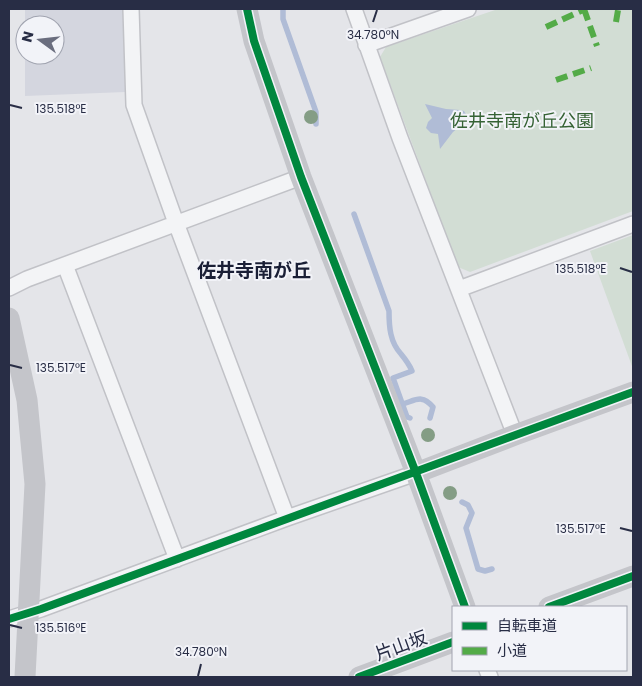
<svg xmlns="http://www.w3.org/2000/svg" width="642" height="686" viewBox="0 0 642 686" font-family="Poppins,'Noto Sans JP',sans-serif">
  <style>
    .built { fill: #d4d6df }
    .green { fill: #d2ddd4 }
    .water { fill: #b0bcd6 }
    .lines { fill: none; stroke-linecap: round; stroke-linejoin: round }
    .stream { stroke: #b0bcd6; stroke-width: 5.5 }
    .street-casing { stroke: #c1c2c7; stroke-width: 18 }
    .street { stroke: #f3f4f6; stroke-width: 15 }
    .secondary { stroke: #c4c5ca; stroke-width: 21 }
    .quiet { stroke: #53ab47; stroke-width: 6; stroke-dasharray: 12 6; stroke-linecap: butt }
    .cycleway-casing { stroke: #f2f3f8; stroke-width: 11 }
    .cycleway { stroke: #00873e; stroke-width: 8 }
    .tree { fill: #849d85 }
    .ticks { fill: none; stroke: #282d45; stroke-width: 2 }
    .labels { text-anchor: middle; stroke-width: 4; stroke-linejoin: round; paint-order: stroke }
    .park-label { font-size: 18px; fill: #356234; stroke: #f2f3f8 }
    .street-label { font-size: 18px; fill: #282d45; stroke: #f2f3f8 }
    .neighbourhood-label { font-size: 19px; font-weight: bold; fill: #1a1f36; stroke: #f2f3f8 }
    .ticks-label { font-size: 12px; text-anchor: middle; fill: #282d45; stroke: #f2f3f8; stroke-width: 4; stroke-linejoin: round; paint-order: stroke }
  </style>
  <rect width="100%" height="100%" fill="#e4e5e9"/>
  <path class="built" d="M25,9h100v83l-100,4v-41h30v-30h-30v25z"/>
  <path class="green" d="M498,9h135v202l-163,61 -12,-5 -78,-210 6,-10z
    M633,235v134l-43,-118z"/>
  <path class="water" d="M425,104l21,5 14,1 4,1 2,3 -2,9 -11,9 -13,17 -2,-15 -7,-1 -5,-5 2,-6 4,-4z"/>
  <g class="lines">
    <path class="stream" d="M283,9v10l33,93v12
      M354,214l35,97c0,16 1,31 12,43 5,6 8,10 11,17l-19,7 14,39 3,1
      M403,404c13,-4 19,-10 30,3l-3,11
      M462,502l6,3 4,8 -6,15 12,41 7,2 7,-2"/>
    <defs>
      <path id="street" d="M131,9l3,96 42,118 111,295
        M354,9l46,129 115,297
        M366,45l102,-36
        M65,265l112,294
        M9,288l18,-9 274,-102
        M459,289l174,-65
        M9,619l32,-10 246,-91 129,-45
        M487,670l3,7"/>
    </defs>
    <use href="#street" class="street-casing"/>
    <use href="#street" class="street"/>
    <path class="secondary" d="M247,9l7,32 47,136 115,296 49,134
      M9,318l18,82 8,84 -10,193
      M416,473l99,-38 118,-43
      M549,607l84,-31
      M359,677l94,-35"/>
    <path class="quiet" d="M584,9l13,37
      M616,22l2,-12
      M546,27l39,-18
      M556,80l35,-12"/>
    <defs>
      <path id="cycleway" d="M247,9l7,32 47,136 115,296 49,134
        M549,607l84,-31
        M9,619l32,-10 592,-217
        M359,677l94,-35"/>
    </defs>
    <use href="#cycleway" class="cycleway-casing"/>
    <use href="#cycleway" class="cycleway"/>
  </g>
  <g class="tree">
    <circle cx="311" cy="117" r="7"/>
    <circle cx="428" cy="435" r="7"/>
    <circle cx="450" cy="493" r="7"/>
  </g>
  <path class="ticks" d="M373,22l4,-12M10,105l12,3M620,268l12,4M10,365l12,3M620,528l12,3M10,625l12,3M198,676l3,-12"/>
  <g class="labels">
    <g class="park-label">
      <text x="522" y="127">佐井寺南が丘公園</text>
    </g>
    <g class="street-label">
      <text transform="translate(401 646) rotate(-20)" y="6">片山坂</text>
    </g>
    <g class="neighbourhood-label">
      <text x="254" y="277">佐井寺南が丘</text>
    </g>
  </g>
  <g class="ticks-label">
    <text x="373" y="39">34.780°N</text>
    <text x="61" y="113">135.518°E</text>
    <text x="581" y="273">135.518°E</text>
    <text x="61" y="372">135.517°E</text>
    <text x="581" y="533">135.517°E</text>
    <text x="61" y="632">135.516°E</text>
    <text x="201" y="656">34.780°N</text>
  </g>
  <rect width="642" height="686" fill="none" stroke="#282d45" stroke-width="20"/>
  <rect x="452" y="606" width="175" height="65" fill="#f2f3f8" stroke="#a1a4b0"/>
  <rect x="462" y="622" width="25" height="8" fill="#00873e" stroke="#a1a4b0"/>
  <text x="497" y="631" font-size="15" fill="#282d45">自転車道</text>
  <rect x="462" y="647" width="25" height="8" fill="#53ab47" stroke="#a1a4b0"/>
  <text x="497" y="656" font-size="15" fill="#282d45">小道</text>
  <g transform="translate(40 40) rotate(285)"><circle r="24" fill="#f2f3f8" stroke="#a1a4b0"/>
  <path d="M0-4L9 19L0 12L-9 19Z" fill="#6a6d7e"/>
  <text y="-8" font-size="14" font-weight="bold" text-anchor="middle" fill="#282d45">N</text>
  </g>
</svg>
